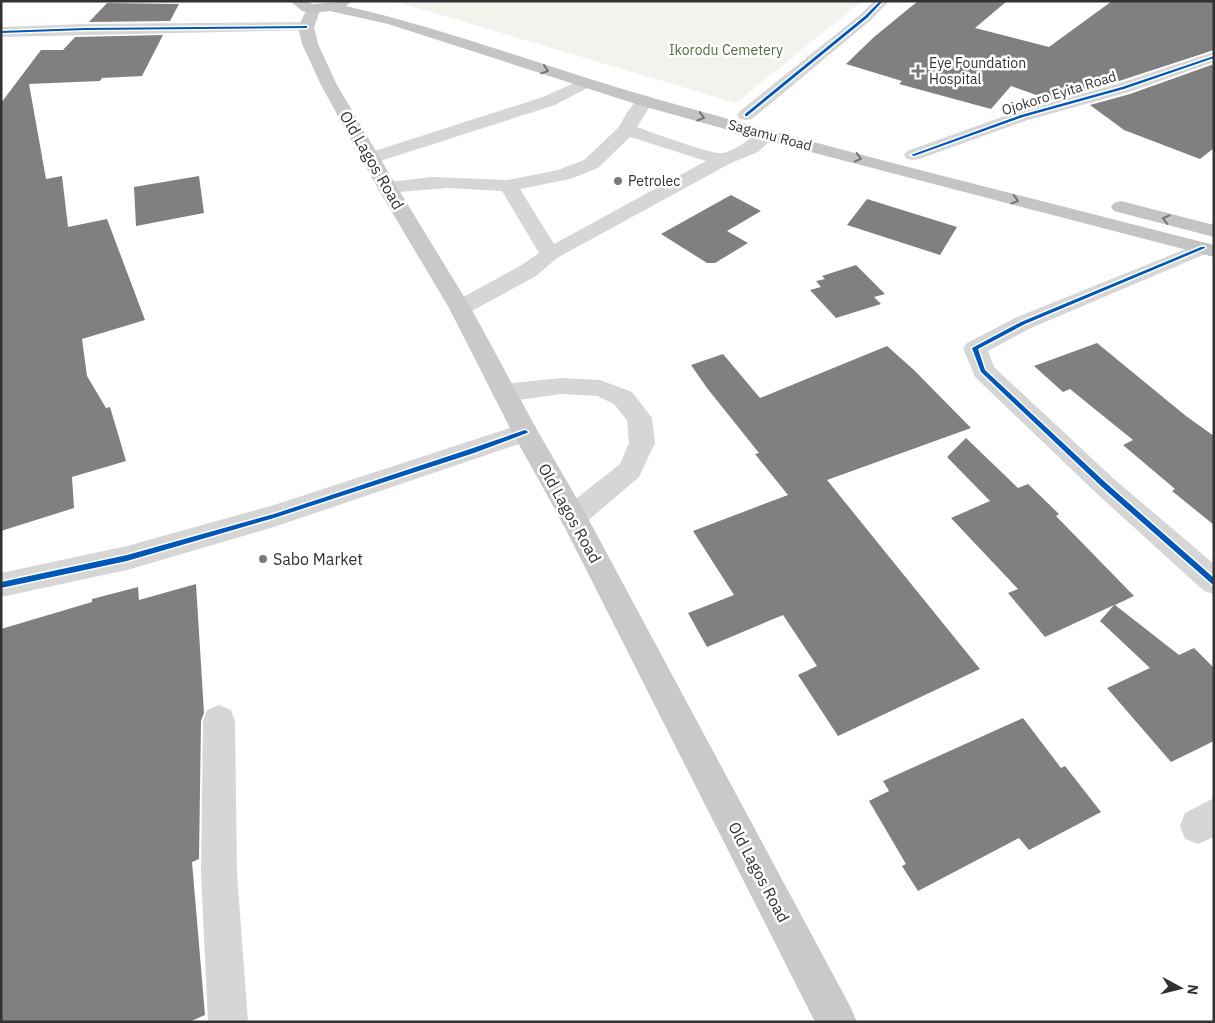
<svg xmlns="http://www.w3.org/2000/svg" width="1215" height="1023" viewBox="0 0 1215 1023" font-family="'IBM Plex Sans',sans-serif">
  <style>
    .green { fill: #f1f3ed }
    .building { fill: #808080 }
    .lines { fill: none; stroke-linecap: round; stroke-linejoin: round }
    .minor { fill: #d6d6d6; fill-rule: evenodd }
    .major { fill: #c9c9c9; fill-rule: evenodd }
    .highway { fill: #c4c4c4; fill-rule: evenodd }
    .cycleway-casing { stroke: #fff; stroke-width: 3 }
    .cycleway { fill: #0057b8; fill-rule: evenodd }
    .oneway { stroke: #747474 }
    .poi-dot { fill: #7a7a7a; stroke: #fff; stroke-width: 2 }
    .labels { text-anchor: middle; stroke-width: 5; stroke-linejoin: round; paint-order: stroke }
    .far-park-label { font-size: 14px; fill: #556b42; stroke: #fff }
    .far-poi-label { font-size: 14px; fill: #323232; stroke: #fff; text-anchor: start }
    .far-street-label { font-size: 14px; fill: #323232; stroke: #fff }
    .street-label { font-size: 16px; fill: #323232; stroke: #fff }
    .poi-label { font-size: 16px; fill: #323232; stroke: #fff; text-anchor: start }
  </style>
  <rect width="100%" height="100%" fill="#fff"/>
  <path class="green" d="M394,1h468l-126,102z"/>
  <path class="building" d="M918,1h89l-32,27 74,19 63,-46h102v49l-98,32 -41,12 -2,-1 -23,7 -39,-14 -20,23 -92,-25 3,-3 -56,-17 28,-27z
    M107,3l72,1 -9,17 -81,1z
    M163,35l-21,41 -40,2 -2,3 -71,3 17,95 16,-3 6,51 39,-8 38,101 -63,19 5,37 19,32 4,-1 16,54 -54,16 2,31 -73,23v-428l40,-53h22l12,-13z
    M1214,64v84l-14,11 -76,-29 -34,-25 40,-11z
    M199,176l5,37 -68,13 -2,-39z
    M731,195l30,16 -34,20 21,12 -33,20h-8l-46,-29z
    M867,199l90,28 -17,28 -93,-30z
    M856,265l29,29 -11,3 7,7 -45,14 -26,-28 11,-3 -5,-6 9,-2 -3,-3z
    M1097,343l89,73 28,20v89l-42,-34 3,-2 -52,-44 10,-5 -63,-51 -7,3 -29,-26z
    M887,346l27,24 57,58 -144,52 153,189 -142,67 -40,-61 19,-9 -34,-51 -76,32 -19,-34 46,-18 -41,-64 95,-36 -33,-41 4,-1 -52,-65 -16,-23 32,-11 37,44z
    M966,438l52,50 10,-4 31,30 -3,2 78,80 -19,9 64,50 15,-7 20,20v73l-43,21 -64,-74 43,-20 -50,-47 14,-16 -69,32 -37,-44 10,-4 -67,-71 39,-17 -43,-44z
    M196,584l8,129 -3,8 -2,138 -7,3 13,153 -16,7h-188v-393l91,-27v-3l46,-12 1,13z
    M1023,718l38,50 4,-2 36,46 -72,38 -10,-12 -101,53 -16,-25 4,-2 -37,-63 20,-10 -6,-10z"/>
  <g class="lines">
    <path class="minor" d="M874,1h15l-18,19 -119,99 -6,1 -6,-1 -3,-4 3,-4 121,-97z
      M306,22l5,2 3,3 -3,3 -310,7v-10l84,-3z
      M1214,52v10l-85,30 -101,28 -109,39 -6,1 -6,-1 -3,-4 3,-4 109,-39 101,-28z
      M585,78l6,2 2,3 -2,3 -36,19 -178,57 -6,2 -6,-2 -3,-4 3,-4 178,-57z
      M645,96l6,1 2,4 -16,26c13,5 76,28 85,26 19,-2 35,-26 51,-22l3,4 -18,17 -29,12 -172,94 -21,18 -68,37 -8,2 -8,-2 -3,-5 3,-5 68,-37 19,-13 -37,-62 -55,-3 -60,5 -7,-2 -3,-4 3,-4 52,-6 76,3 50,-10 26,-10 35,-33 7,-13 13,-17zM630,137l76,24 -152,83 -34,-55 50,-10 28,-11z
      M1203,242l7,2 3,4 -3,4 -179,76 -43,23 6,16 119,111 101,86v30l-10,-3 -109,-99 -120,-115 -12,-29 4,-5 48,-25z
      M561,378l39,2 32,12 20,26 3,25 -16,34 -56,48 -10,3 -10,-3 -4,-8 4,-8 57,-45 9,-21 -2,-23 -13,-16 -17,-8 -36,-2 -57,8 -9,-3 -3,-6 3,-6 9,-3z
      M525,423l9,2 4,7 -4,7 -260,88 -147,43 -126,27v-24l126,-27 147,-41z
      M219,705l12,5 4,11 2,152 11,149h-40l-7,-149 2,-152 4,-11z
      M1214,798v39l-16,7 -13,-5 -5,-13 5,-13z"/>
    <path class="major" d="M314,4l5,1 2,3 -7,19 4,17 19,41 60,102 74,121 66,122 46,79 268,499 6,14h-42l-253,-500 -50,-90 -63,-124 -72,-121 -56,-102 -19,-41 -4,-17 11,-22z"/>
    <path class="highway" d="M290,1h16l7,3 39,-3 -6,5c104,24 205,63 307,92 186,53 374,99 561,147v12l-453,-118 -122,-34 -251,-81 -58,-13 -17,2 -11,-2z
      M1121,201l93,24v12l-100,-26 -3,-4 3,-4z"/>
    <defs>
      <path id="cycleway" d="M880,1h3l-16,17 -120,98h-2v-2l120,-98z
        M306,26h1v2l-222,2 -84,3v-2l84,-3z
        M1214,56v2l-90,31 -101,28 -109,39 -3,-1 110,-40 101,-28z
        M1201,247h4v1l-180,76 -47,25 7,21 121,113 108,95v7l-2,-1 -110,-97 -121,-115 -9,-24 49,-26z
        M525,430l2,1 1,1 -1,1 -53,20 -200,65 -147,43 -126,27v-6l126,-27 147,-41 196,-65z"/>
    </defs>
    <use href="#cycleway" class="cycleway-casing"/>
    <use href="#cycleway" class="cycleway"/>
  </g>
  <defs><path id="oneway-chevron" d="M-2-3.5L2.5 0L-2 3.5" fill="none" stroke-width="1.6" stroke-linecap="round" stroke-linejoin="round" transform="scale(1.25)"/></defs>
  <g class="oneway">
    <use href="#oneway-chevron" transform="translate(545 70) rotate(18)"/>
    <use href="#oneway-chevron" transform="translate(701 117) rotate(16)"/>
    <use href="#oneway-chevron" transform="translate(858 158) rotate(15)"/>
    <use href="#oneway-chevron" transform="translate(1015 200) rotate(15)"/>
    <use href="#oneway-chevron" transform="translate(1166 219) rotate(-166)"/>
  </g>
  <g class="poi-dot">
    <path d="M915.5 63.5h5v5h5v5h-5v5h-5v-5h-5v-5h5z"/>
    <circle cx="618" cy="181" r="5"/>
    <circle cx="263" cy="559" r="5"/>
  </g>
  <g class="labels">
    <g class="far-park-label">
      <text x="726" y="55">Ikorodu Cemetery</text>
    </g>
    <g class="far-poi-label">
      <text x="929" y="68">Eye Foundation<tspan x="929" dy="16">Hospital</tspan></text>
      <text x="628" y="186">Petrolec</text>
    </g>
    <g class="far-street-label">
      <text transform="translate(1059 93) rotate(-17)" y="5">Ojokoro Eyita Road</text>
      <text transform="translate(770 135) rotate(15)" y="5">Sagamu Road</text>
    </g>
    <g class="street-label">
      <text transform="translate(372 160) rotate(60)" y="6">Old Lagos Road</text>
      <text transform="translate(570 513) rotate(61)" y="6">Old Lagos Road</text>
      <text transform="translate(759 872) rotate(62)" y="6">Old Lagos Road</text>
    </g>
    <g class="poi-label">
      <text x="273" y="565">Sabo Market</text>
    </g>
  </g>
  <rect width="1215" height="1023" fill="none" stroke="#323232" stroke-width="5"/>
  <g transform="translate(1180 988) rotate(97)" stroke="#ffffff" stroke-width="4" paint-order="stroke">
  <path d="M0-4L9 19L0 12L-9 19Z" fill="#323232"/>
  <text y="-8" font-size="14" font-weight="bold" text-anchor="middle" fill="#323232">N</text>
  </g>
</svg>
